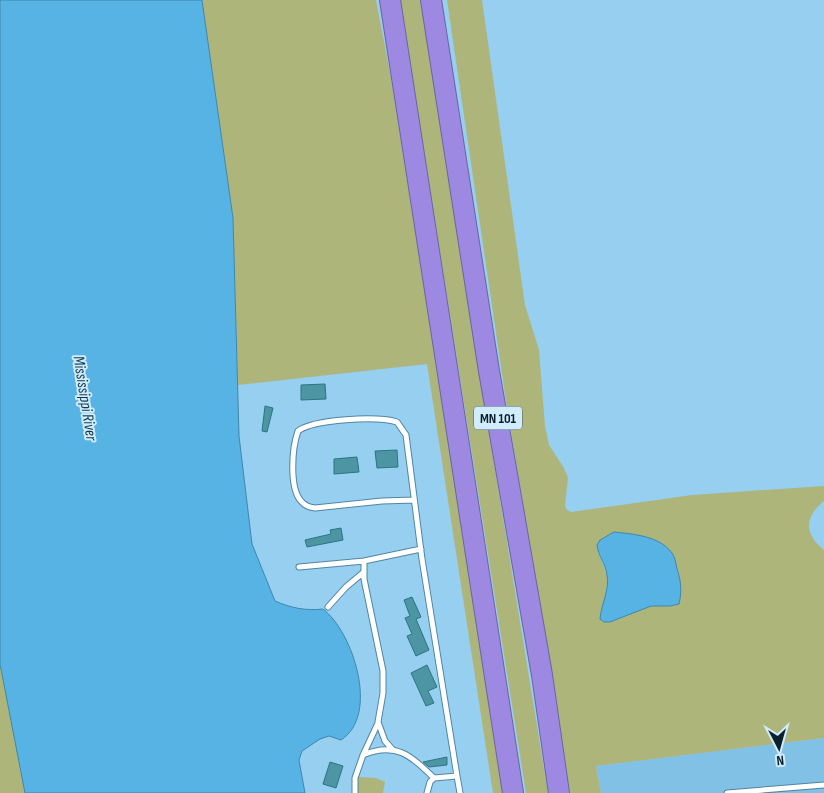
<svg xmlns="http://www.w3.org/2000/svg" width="824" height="793" viewBox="0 0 824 793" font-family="'Sofia Sans Condensed',sans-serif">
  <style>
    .built { fill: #81c1e5 }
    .green { fill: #aeb57b; fill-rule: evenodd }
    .water { fill: #56b3e3; stroke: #3f87ac }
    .building { fill: #4e95a4; stroke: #2c7584 }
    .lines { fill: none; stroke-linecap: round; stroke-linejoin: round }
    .service-casing { stroke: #4f86a4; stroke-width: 7 }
    .motorway-casing { stroke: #6a64a3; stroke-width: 22 }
    .service { stroke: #fff; stroke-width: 5 }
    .motorway { stroke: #9d88e2; stroke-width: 20 }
    .labels { text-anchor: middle; stroke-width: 4; stroke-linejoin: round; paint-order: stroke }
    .shield { fill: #d0ecfd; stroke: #455e6b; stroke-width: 1 }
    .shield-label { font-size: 14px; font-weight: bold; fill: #0a212d }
    .water-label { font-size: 16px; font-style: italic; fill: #113a4e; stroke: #d0ecfd }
  </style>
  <rect width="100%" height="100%" fill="#96cff0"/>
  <path class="built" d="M824,738v55h-223l-5,-27z"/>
  <path class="green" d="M202,0h174l15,78 112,715h-10l-66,-429 -189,21 -5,-167z
    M400,0h22l67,432 59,361h-22z
    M447,0h35l43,305 14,45 6,76 4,19 15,23 4,10 -3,27 1,4 5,3 121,-17 132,-9v15c-20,16 -20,33 0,49v188l-228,28 5,27h-31l-64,-392zM598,552l72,54c-6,0 -14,-1 -20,0 -16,4 -29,16 -46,16l-4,-8 4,-8 4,-29z
    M0,664l24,122 1,7h-25z
    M358,777l18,1 9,4 -2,11h-25z"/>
  <path class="water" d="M0,0h202l31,218 6,218 13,108 23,57c16,7 31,10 48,8 30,23 57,106 18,131l-12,-4 -9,3 -18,12 -3,9 6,33h-280l-25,-129z
    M614,532c19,2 46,4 58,21 3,4 4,11 5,16 4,11 5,23 2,35l-9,2h-19l-41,16h-6l-4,-3c1,-14 10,-30 7,-44 -1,-11 -9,-19 -10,-30l3,-5z"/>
  <path class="building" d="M325,384l1,15 -25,1v-15z
    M265,406l8,2 -6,24 -5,-1z
    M397,450l1,17 -21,1 -2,-17z
    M357,457l2,15 -25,2v-15z
    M341,528l2,12 -36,7 -2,-7 26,-6 -1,-4z
    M412,597l9,20 -5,2 13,31 -13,6 -9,-20 5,-2 -7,-16 5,-2 -6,-16z
    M427,665l10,22 -9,4 6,12 -8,3 -15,-33z
    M447,757v8l-18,2 -6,-5z
    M330,762l13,4 -7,22 -13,-4z"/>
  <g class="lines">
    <defs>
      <path id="service" d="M414,500l-32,1 -67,7c-6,-1 -10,-2 -14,-7 -12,-14 -9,-53 -3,-70 16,-12 79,-15 99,-9l9,13 16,124 35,217
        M299,567l65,-6
        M328,607l18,-20 18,-15
        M392,749l-7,-8 -7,-19 5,-29v-22l-19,-92v-18l57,-12
        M363,755l15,-32
        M355,793v-15l8,-23c33,-14 48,1 71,23l23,-2 3,17
        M427,793l3,-11 4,-4
        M727,793l97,-8"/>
      <path id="motorway" d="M390,0l123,793
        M431,0l58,371 53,304 17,118"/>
    </defs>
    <use href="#service" class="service-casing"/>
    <use href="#motorway" class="motorway-casing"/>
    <use href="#service" class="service"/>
    <use href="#motorway" class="motorway"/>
  </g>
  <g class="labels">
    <rect class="shield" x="474" y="406.5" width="48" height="23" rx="4"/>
    <g class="shield-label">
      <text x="498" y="423">MN 101</text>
    </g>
    <g class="water-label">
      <text transform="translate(86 398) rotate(81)" y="6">Mississippi River</text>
    </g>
  </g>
  <g transform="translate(779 748) rotate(174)" stroke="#d0ecfd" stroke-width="4" paint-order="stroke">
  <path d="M0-4L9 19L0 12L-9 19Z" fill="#0a212d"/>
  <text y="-8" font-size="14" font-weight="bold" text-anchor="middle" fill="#0a212d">N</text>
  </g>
</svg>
